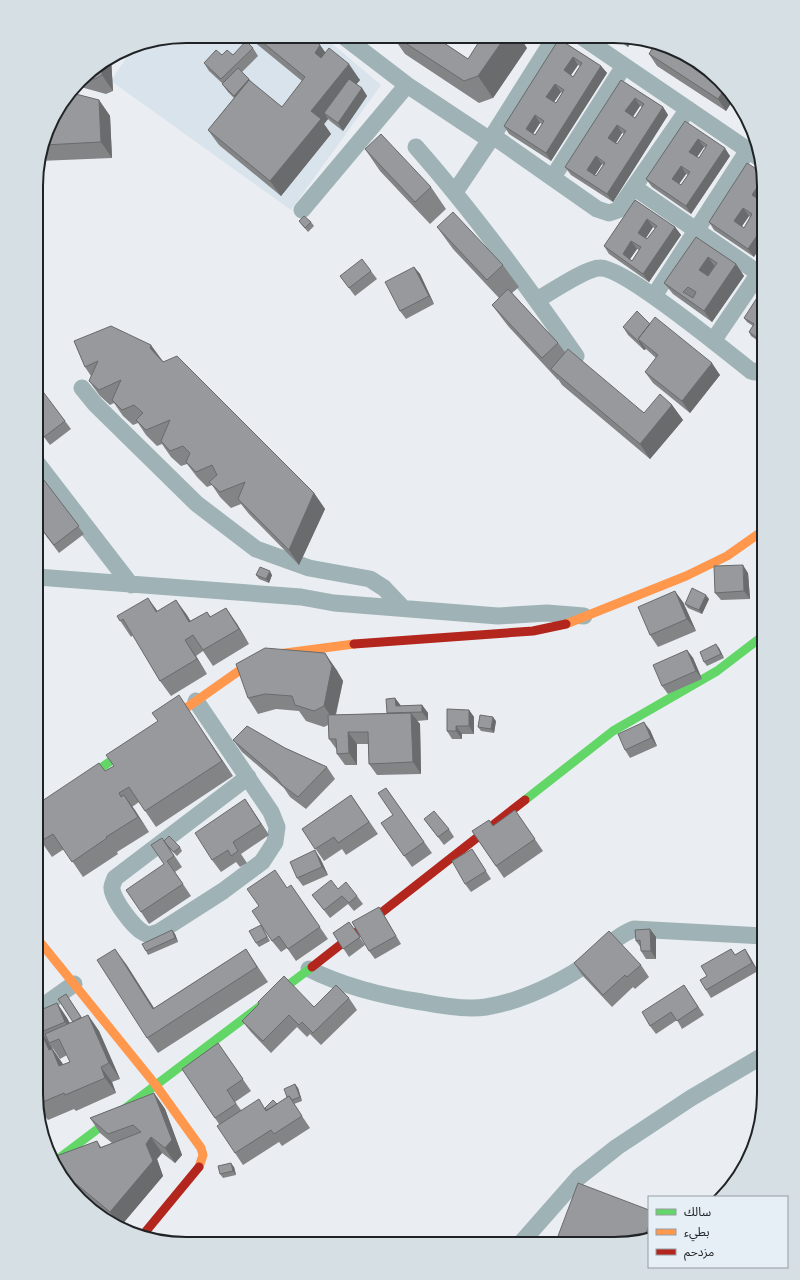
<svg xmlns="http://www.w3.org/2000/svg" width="800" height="1280" viewBox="0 0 800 1280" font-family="'Archivo Narrow','Noto Sans Arabic',sans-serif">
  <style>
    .built { fill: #d9e3eb }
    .forest { fill: #d9c9f6 }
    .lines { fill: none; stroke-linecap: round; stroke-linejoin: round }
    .street { stroke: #9fb3b6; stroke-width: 17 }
    .fast { stroke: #63d668; stroke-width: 9 }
    .slow { stroke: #ff974d; stroke-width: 9 }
    .jam { stroke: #b3261e; stroke-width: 9 }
    .wall { fill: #828486; fill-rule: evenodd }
    .shaded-wall { fill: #6a6b6d }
    .building { fill: #97999c; stroke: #6a6b6d; fill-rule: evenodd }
    .rim { fill: none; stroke: #202325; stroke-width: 2 }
  </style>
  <rect width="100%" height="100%" fill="#eaeef2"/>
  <path class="built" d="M186,36h137l58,49 -90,125 -180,-129 23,-35z"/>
  <path class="forest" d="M745,1165l-12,20 -12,12h-9z"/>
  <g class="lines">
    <path class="street" d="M343,36l64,49 83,55 65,-103
      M582,37l176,120
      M493,136l104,73 12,4 9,-3 70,-101
      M416,147c58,66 110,137 160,209
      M553,177l71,-111
      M635,188l129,89
      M455,192l35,-52
      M302,210l105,-125
      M654,296l94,-146
      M537,300c14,-8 49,-32 63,-32 24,-1 127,84 151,103l3,1 10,-3
      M713,341l51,-75
      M82,388l13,16 102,100 59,45 53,19 61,11 14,9 18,19
      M37,463l94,122
      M37,577l264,20 33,6 164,13 49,-3 37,3
      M196,701l75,111 6,15 -2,15 -13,20 -39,29 -64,41c-5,2 -10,4 -15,1 -10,-5 -33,-35 -32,-46 0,-2 2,-6 3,-9l133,-101
      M309,969c36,18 73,27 113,33 20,4 43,8 64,5 28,-4 62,-19 87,-34 22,-13 38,-35 61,-44l130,7
      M36,1011l38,-27
      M520,1244l59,-67 38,-30 74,-49 73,-43"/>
    <path class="fast" d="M78,784l57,-40
      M525,800l88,-69 104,-60 47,-36
      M54,1162l258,-195"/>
    <path class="slow" d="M566,624l120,-48 41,-20 37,-26
      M162,725l81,-57 27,-13 84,-11
      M36,937l119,147 46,64 2,7 -4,12"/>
    <path class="jam" d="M354,644l179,-13 33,-7
      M312,967l213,-167
      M142,1236l57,-69"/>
  </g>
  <path class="wall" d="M249,36h61l10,9 5,7 35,28 -4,4 6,4 5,8 -24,35 -13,-10 -2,-2 -4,5 7,10 -50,62 -62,-51 -11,-15 26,-32 -6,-6 -6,-8h1l-14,-13 -5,-8 18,-8h11l20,-7 5,8 -16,16 9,10 31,25 20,-26 -50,-41z
    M393,37h42l33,22 59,-11 -34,50 -14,5 -74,-49z
    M613,37h21l-6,10z
    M636,38l36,9 61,48 2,2 -9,14 -69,-45 -8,-12 3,-6z
    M559,39l42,27 6,7 -56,88 -42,-27 -5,-8zM578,65l2,1 -7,11 -2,-2zM561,92l1,1 -6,10 -2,-1zM540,123l2,1 -7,11 -2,-1z
    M111,58l2,33 -7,3 -29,-8 10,-13z
    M621,80l42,27 5,8 -55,87 -42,-27 -6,-8zM640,106l2,1 -7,11 -2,-1zM622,133l2,1 -7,10 -1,-1zM602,164l1,1 -7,11 -1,-1z
    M99,100l11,16 2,42 -73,3 13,-42z
    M685,121l45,35 -39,58 -39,-27 -6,-8zM704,147l2,1 -7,10 -2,-1zM686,174l2,1 -7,10 -2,-1z
    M365,149l66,38 15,22 -16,15 -50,-53z
    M761,172l3,14v7l-4,7 -6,57 -40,-27 -5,-8zM749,216l1,1 -6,11 -2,-2z
    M635,200l40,27 6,8 -32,47 -40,-28 -5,-8zM653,227l2,2 -8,10 -1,-1zM637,249l2,1 -7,11 -2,-2z
    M299,221l12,1 3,4 -6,6 -6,-7z
    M437,227l66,38 16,22 -7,6 46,50 7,9 79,61 28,-8 11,15 -33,39 -88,-74 -4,-6v1l-50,-54 -16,-21 7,-7 -46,-49z
    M696,237l40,27 8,12 -32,46 -39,-28 -9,-11z
    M414,267l6,7 14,30 -28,15 -6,-8z
    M371,271l6,8 -22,17 -15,-20z
    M764,291v54l-13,-9 -2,-4 4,-6 -6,-4 -3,-4z
    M650,324l70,51 -30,38 -37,-30 -8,-11 11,-14 -10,-9 -2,1 -16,-15 -5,-8z
    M74,341l88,19 152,133 11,16 -26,56 -50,-51 -8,-10 -10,4 -11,-11 -8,-12 -5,2 -10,-10 -10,-13 -6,2 -10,-9 -9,-13 -5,2 -11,-11 -8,-12 -5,2 -10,-9 -9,-13 -4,2 -10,-9 -11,-15 2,-5 -6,-9z
    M37,392l28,29 6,8 -21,16 -13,-17z
    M37,471l47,63 -25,19 -22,-29z
    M748,573l2,26 -29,1 -6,-7z
    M256,575h16l-3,8 -10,-4z
    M709,599l-7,15 -14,-6 -3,-4z
    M176,600l14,21 17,-9 4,5 15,-9 11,16 12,20 -36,22 -10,-15 -7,5 11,18 -36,22 -11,-15 -27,-46 -2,2 -14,-21 41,-5z
    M683,602l13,29 -38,16 -8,-12z
    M719,648l5,10 -17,8 -3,-4z
    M687,650l6,8 9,21 -34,15 -6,-8z
    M336,669l7,12 -7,34 51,-2 8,-15 6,8 21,-1 6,8v7l-11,1 3,3 1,50 -44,1 -8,-11 -1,-20h-11v21h-12l-8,-11v-4l-8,-11 -1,-14 -4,2 -18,-6 -7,-10 -23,-2 -18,5 -10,-16z
    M469,710l5,7v17h-12v5h-10l-5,-8z
    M189,711l44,65 -77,51 -17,-25 -7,5 17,25 -32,20 1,2 -35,23 -19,-28 -12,8 -16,-23 69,-63 9,-5z
    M496,721l-2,12 -13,-2 -3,-4z
    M36,722l3,4 -3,2z
    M650,730l7,16 -27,12 -5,-8z
    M233,740l52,8 42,19 8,12 -29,30 -16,-12 -6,-9 -42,-36z
    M386,788l46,65 -20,14 -31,-44 12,-8z
    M351,795l27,39 -32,21 -4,-6 -18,12 -22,-32z
    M245,799l24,36 -28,19 6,9 -7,4 -4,-5 -15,10 -9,-12z
    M515,810l28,41 -39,27 -32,-47 21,-5z
    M424,819l25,10 5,8 -10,8z
    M164,841l16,6 2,4 -5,5 -7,-7 12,18 -7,5 16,24 -42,28 -8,-12 23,-48z
    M472,849l19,30 -20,13 -6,-8z
    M36,857l3,5 -3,2z
    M320,858l8,17 -25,11 -6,-8z
    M291,885l37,54 -32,22 -9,-13 -6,4 -9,-11 15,-53z
    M338,889l19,7 6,8 -9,7 -6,-7 -18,14 -18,-23z
    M379,907l5,8 17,29 -26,15 -6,-8z
    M349,922l16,23 -16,12 -16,-24z
    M261,925l9,16 -11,6 -3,-4z
    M650,929l6,8v22h-10l-5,-8v-3l-5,-7z
    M172,930l3,4 3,8 -30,13 -2,-4z
    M246,949l22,33 -110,71 -11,-15 -21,-74 28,44z
    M731,949l4,6 10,-6 5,8 8,14 -47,27 -5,-8 1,-14z
    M574,963l67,2 8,12 -14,12 -2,-2 -21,20 -30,-32z
    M684,985l20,30 -22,14 -5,-9 -21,14 -6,-8z
    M66,994l16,24 6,-3 11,16 21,48 -8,3 4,11 -40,18 -2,-2 -26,11 -10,-14 -2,-12v-82l21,-9 10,15 3,5 3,-1zM52,1047l8,12 7,-4 3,7 -7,3 -10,-15z
    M349,998l8,12 -36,35 -11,-11 -3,3 -10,-10 -26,26 -20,-21 -9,-11 72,-14z
    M218,1043l33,48 -16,11 6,8 24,-2 12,-4 10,-7 8,-13 3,4 4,13 -8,3 16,24 -28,18 -3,-4 -36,23 -8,-12 -16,-29 -37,-55z
    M154,1093l11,16 17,46 -7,8 -13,-10 -5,6 6,17 -43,51 -52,-44 -1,3 -16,-28 46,-17 4,6 11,-4 -12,-10 -10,-15z
    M234,1167l2,8 -13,3 -3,-4z"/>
  <path class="shaded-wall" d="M505,37h15l7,11 -34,50 -15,-22z
    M621,37h13l-6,10z
    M320,45l11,16 -6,7 -10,-15z
    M573,57l5,8 -9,13 -5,-8z
    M111,58l2,33 -11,-16v-11z
    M349,64l11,16 -30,37 -6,-4 4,6 -4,5 7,10 -50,62 -11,-15 41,-70z
    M601,66l6,7 -56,88 -5,-8z
    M249,79l6,8 -15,16 -6,-7z
    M555,84l6,8 -9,13 -6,-8z
    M726,87l7,8 2,2 -9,14 -8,-12z
    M362,88l5,8 -24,35 -5,-8z
    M635,98l5,8 -9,13 -6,-8z
    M99,100l11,16 2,42 -11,-16z
    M663,107l5,8 -55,87 -6,-8z
    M535,115l5,8 -9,14 -5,-8z
    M617,125l5,8 -8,13 -6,-8z
    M698,139l6,8 -9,13 -6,-8z
    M725,148l5,8 -39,58 -5,-8z
    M596,156l6,8 -9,14 -6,-8z
    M681,166l5,8 -9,13 -5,-8z
    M761,181l3,4v8l-6,10 -6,-8z
    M743,208l6,8 -9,13 -6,-8z
    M647,219l6,8 -9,14 -6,-8z
    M764,225v17l-10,15 -6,-8z
    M675,227l6,8 -32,47 -6,-8z
    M631,241l6,8 -9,13 -5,-8z
    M708,257l8,11 -9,14 -8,-12z
    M736,264l8,12 -32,46 -8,-11z
    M414,267l6,7 14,30 -5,-8z
    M640,341l6,8 -2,1 -5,-8z
    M151,345l11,15 -2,3 -10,-15z
    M712,363l8,12 -30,38 -8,-12z
    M672,405l11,15 -33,39 -10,-15z
    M314,493l11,16 -26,56 -10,-15z
    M743,565l5,8 2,26 -6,-8z
    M270,571l2,4 -3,8 -3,-4z
    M675,591l8,11 13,29 -9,-12z
    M706,595l3,4 -7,15 -3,-4z
    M148,598l11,15 -3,-1z
    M176,600l11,15 13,22 -11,-15z
    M226,608l11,16 12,20 -10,-15z
    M185,640l11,16 11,18 -10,-15z
    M716,644l3,4 5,10 -3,-4z
    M687,650l6,8 9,21 -6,-8z
    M325,653l11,16 7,12 -9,40 -10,-15z
    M179,695l10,16 44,65 -11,-15z
    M395,698l6,8h-5z
    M422,705l6,8v7l-6,-8z
    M469,710l5,7v17l-5,-8z
    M411,713l9,11 1,50 -8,-12z
    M493,717l3,4 -2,12 -3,-4z
    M644,722l6,8 7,16 -6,-8z
    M456,726l6,8v5l-6,-8z
    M348,732l9,12v21l-8,-12z
    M124,795l11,15 14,22 -11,-15z
    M245,799l24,36 -8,-11z
    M315,850l5,8 8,17 -6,-8z
    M650,929l6,8v22l-5,-8z
    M172,930l3,4 3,8 -3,-4z
    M115,949l11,15 38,60 -11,-15z
    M745,949l5,8 8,14 -6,-8z
    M57,1003l10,15 9,19 -11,-15z
    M88,1015l11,16 21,48 -11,-16z
    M41,1032l22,32 7,18 -21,-32z
    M101,1067l11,15 4,11 -11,-15z
    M295,1084l3,4 4,13 -2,-4z
    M154,1093l11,16 17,46 -7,8 -10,-15z
    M151,1137l11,16 -5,6 6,17 -43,51 -10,-15 36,-68z
    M231,1163l3,4 2,8 -3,-4z
    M57,1168l11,15 -1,3z
    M73,1186l11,16 -11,-10z
    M649,1225v12l-5,1z"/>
  <path class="building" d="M255,36h55l10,9 -5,8 6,5 8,-10 20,16 -38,47 10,8 -51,62 -62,-51 41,-50 33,27 23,-30z
    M396,37h39l33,22 14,-22h23l-27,39 -14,5z
    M559,39l42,27 -55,87 -42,-27zM573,57l9,6 -9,14 -9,-7zM555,84l9,6 -8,13 -10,-6zM535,115l9,6 -9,14 -9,-6z
    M246,41l7,7 -32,31 -17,-16 12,-13 6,5 5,-5 6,5z
    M653,42l19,5 34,20 20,20 -8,12 -69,-45 6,-10z
    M102,64v11l-7,4 -10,-3 2,-3z
    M238,68l11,11 -15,17 -12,-12z
    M349,79l13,9 -24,35 -14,-10z
    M621,80l42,27 -56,87 -42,-27zM635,98l9,6 -9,14 -10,-7zM617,125l9,6 -9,13 -9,-6zM596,156l9,7 -9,13 -9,-6z
    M72,93l27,7 2,42 -57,3 8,-26z
    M685,121l40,27 -39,58 -40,-27zM698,139l9,6 -8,13 -10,-6zM681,166l9,6 -9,13 -9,-6z
    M381,134l50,53 -16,15 -50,-53z
    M747,163l14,9 2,11 -2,-2 -9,14 9,6 3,-4v28l-16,24 -39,-27zM743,208l9,6 -8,14 -10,-7z
    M635,200l40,27 -32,47 -39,-28zM647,219l10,7 -10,13 -9,-6zM631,241l10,6 -9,14 -9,-7z
    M453,212l50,53 -16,15 -50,-53z
    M304,216l7,6 -6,6 -6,-7z
    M696,237l40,27 -32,47 -40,-28zM708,257l9,6 -9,13 -9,-6zM688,287l8,5 -3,6 -10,-6z
    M362,259l9,12 -22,17 -9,-12z
    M414,267l15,29 -29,15 -15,-29z
    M508,289l50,54 -16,15 -50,-53z
    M762,290l2,1v52l-15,-11 5,-8 -10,-6z
    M637,311l13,13 -12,15 2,2 -1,1 -16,-15z
    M655,317l57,46 -30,38 -37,-29 13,-17 -20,-16z
    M111,326l40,19 -1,3 13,14 14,-6 137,137 -25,57 -51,-51 7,-17 -25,10 -11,-10 8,-7 -5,-10 -16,7 -10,-10 4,-9 -7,-7 -13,5 -9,-10 9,-21 -24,10 -10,-10 7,-7 -9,-8 -12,5 -10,-10 9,-20 -22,10 -10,-9 9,-20 -13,6 -11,-26z
    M568,349l76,64 16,-19 12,11 -32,39 -89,-75z
    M764,357v10l-5,-4z
    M41,389l24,32 -21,16 -7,-9v-36z
    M37,471l42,55 -25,19 -17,-22z
    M743,565l1,26 -29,2 -1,-27z
    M260,567l10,4 -4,8 -10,-4z
    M692,588l14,7 -7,15 -14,-6z
    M675,591l12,28 -37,16 -12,-28z
    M148,598l8,14 20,-12 13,22 18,-10 3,5 16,-9 13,21 -36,21 -10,-15 -8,5 12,19 -37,22 -37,-62 -3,2 -3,-5z
    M716,644l5,10 -17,8 -4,-10z
    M265,648l60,5 7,13 -8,40 -10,5 -19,-6 -3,-9 -27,-2 -17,4 -12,-34z
    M687,650l9,21 -34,15 -9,-21z
    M179,695l43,66 -77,50 -16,-24 -10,6 2,4 3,-2 14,22 -32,20 1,1 -35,24 -19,-28 -12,7 -5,-7v-29l63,-42 6,8 9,-5 -8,-11 52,-34 -6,-8z
    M395,698l1,8 26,-1v7l-35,1 -1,-14z
    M447,709l22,1v16h-13v5h-9z
    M411,713l2,49 -44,2 -1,-32h-20l1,21 -12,1 -1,-15h-7l-1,-24z
    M480,715l13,2 -2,12 -13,-2z
    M644,722l7,16 -26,12 -7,-16z
    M247,726l38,22 42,19 -29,30 -16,-12 -6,-8 -43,-37z
    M386,788l38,54 -20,14 -23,-33 12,-8 -15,-22z
    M351,795l18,27 -31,21 -4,-6 -19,12 -13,-20z
    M245,799l16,25 -28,18 5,9 -7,5 -3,-6 -16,10 -17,-27z
    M515,810l20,29 -39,27 -24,-35 17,-11 4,6z
    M434,811l15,18 -11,8 -14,-18z
    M169,836l11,11 -6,5 -7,-7 -3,-4z
    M162,838l12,18 -7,5 16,23 -42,28 -15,-22 38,-26 -13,-19z
    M472,849l14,22 -21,13 -13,-23z
    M315,850l7,17 -25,11 -7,-16z
    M275,870l12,18 4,-3 29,42 -32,22 -9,-13 -7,5 -20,-30 7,-5 -12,-17z
    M331,880l7,9 8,-7 11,14 -8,7 -7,-7 -18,14 -12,-15z
    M379,907l17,29 -27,15 -17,-29z
    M349,922l11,15 -17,12 -10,-16z
    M261,925l6,12 -11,6 -7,-12z
    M650,929l1,22h-10l-1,-11 -4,1 -1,-11z
    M172,930l3,8 -29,13 -4,-7z
    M609,931l32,34 -14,12 -2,-2 -22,20 -29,-32z
    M115,949l38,60 93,-60 11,18 -110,71 -50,-78z
    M731,949l4,6 10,-6 7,14 -46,27 -6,-10 7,-4 -6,-10z
    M284,976l30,31 22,-22 13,13 -36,35 -11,-11 -3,3 -10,-10 -26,26 -21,-20 17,-17 -1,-2z
    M684,985l14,22 -21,14 -6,-9 -21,14 -8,-14z
    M66,994l15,23 -8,5 -15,-23z
    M57,1003l8,19 -24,10 8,18 3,-1 7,17 11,-4 -11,-23 -10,4 -4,-9 43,-19 21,48 -8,4 4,11 -40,17 -1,-2 -26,11 -2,-10v-82z
    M218,1043l25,36 -16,11 9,14 -21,14 -33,-49z
    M295,1084l5,13 -8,3 -3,-4 -2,1 -3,-8z
    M154,1093l18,47 -7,8 -14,-11 -5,7 7,17 -43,51 -53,-44 -6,-10 46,-17 3,7 41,-16 -8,-7 -25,9 -18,-16z
    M289,1096l13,20 -28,18 -3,-4 -36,23 -18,-27 42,-27 7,12z
    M273,1100l4,4 -10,6 -2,-2z
    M231,1163l2,8 -13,3 -2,-8z
    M578,1183l71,27v15l-5,13 -30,6h-59z
    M73,1186l1,5 -1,1 -4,-4z"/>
  <path d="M0 0H800V1280H0ZM186 43H614A143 143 0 0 1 757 186V1094A143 143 0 0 1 614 1237H186A143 143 0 0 1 43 1094V186A143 143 0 0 1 186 43Z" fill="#d6dfe4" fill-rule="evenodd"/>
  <path class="rim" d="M186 43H614A143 143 0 0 1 757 186V1094A143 143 0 0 1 614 1237H186A143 143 0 0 1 43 1094V186A143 143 0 0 1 186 43Z"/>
  <rect x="648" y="1196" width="140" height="72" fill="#e6eff5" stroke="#979da2"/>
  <rect x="656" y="1209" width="20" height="6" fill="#63d668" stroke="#979da2"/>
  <text x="684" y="1216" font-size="12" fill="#202325">سالك</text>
  <rect x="656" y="1229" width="20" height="6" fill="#ff974d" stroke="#979da2"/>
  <text x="684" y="1236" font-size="12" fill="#202325">بطيء</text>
  <rect x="656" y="1249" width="20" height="6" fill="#b3261e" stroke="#979da2"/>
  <text x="684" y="1256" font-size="12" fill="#202325">مزدحم</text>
</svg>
